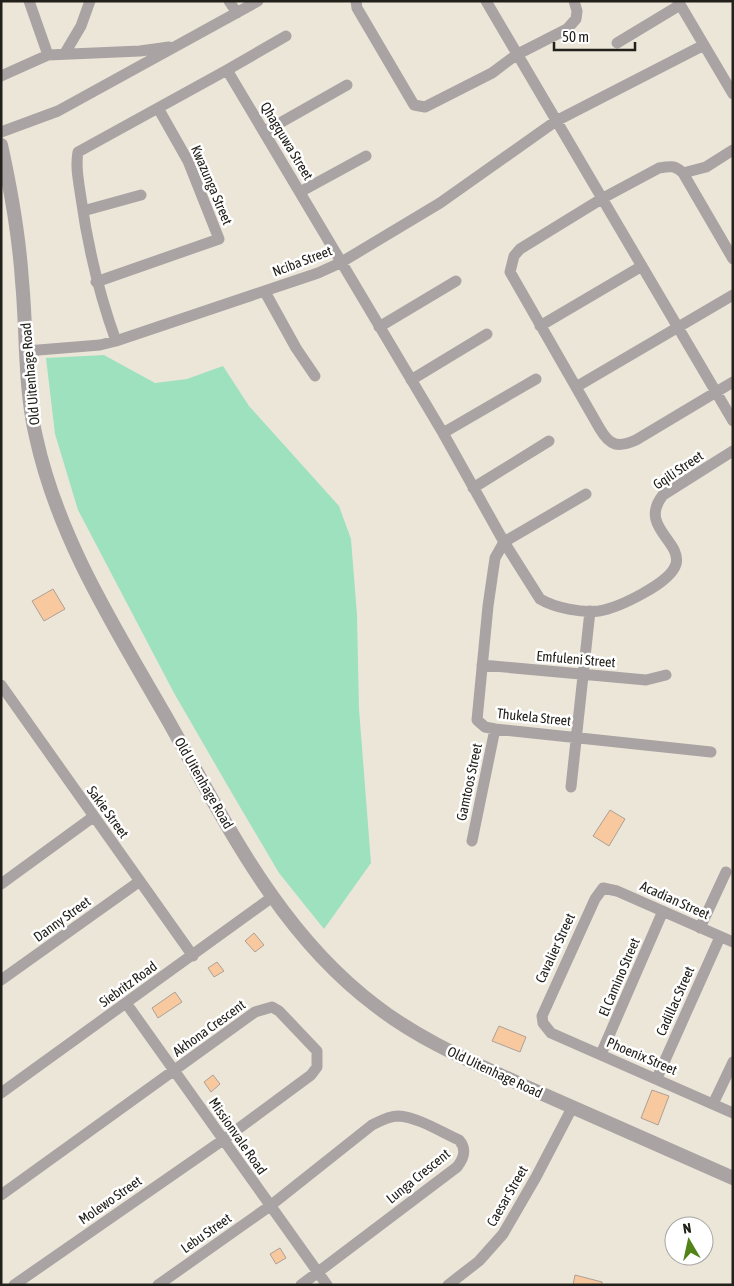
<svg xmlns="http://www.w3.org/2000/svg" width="734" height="1286" viewBox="0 0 734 1286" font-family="'Asap Condensed',sans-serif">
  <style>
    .green { fill: #9ee1be }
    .building { fill: #f8c89e; stroke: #aca097 }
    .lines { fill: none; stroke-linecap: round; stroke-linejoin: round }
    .minor { stroke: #aaa3a4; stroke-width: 11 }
    .tertiary { stroke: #aaa3a4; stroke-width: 14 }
    .labels { text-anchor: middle; stroke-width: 5; stroke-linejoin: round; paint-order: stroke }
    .street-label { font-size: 14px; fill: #22201b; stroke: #fff }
  </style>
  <rect width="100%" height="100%" fill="#ece6d8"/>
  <path class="green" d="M104,355l51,28 32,-4 36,-13 26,40 90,100 12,33 6,76 2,94 12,154 -47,66 -45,-56 -46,-78 -59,-102 -96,-183 -23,-76 -9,-76z"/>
  <path class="building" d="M53,589l12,20 -21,12 -12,-20z
    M610,810l15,9 -16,27 -16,-10z
    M254,933l10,12 -9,7 -10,-11z
    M217,962l7,9 -10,6 -6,-9z
    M175,992l7,10 -24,16 -6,-10z
    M499,1026l27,11 -6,15 -28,-11z
    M213,1075l7,9 -9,8 -7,-10z
    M652,1090l17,6 -11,29 -17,-7z
    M280,1248l6,10 -10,6 -6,-10z
    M575,1275l27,7v3h-29z"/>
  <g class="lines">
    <path class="minor" d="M29,1l19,54
      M229,1l8,12
      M356,1l1,7 57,97 11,2 67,-34 24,-18 51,-26 9,-10 1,-8 -3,-10
      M486,1l247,420
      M678,1l55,93
      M617,43l63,-38
      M65,53l16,-27 9,-25
      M227,70l59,-34
      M1,76l47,-21 92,-4 29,-4
      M1,132l57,-21 200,-110
      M264,132l83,-47
      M683,173l23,-6 27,-17
      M300,192l66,-36
      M83,211l58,-16
      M733,259l-50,-86c-8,-8 -13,-7 -24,-5l-56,30 -83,51 -6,7 -4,16 90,157c10,17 18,19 36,11l97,-58
      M96,282l123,-43 -31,-78 -30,-53
      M265,292l31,56 19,28
      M540,326l102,-60
      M379,327l77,-46
      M116,341c-17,-47 -28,-93 -35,-143 -2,-15 -6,-31 -3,-46l149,-82 216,363 61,109 36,57c15,9 42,14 59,12 19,-3 72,-28 77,-47 6,-23 -38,-38 -13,-69l70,-44
      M26,351l74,-6 16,-4 202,-68 22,-10 100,-60 116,-82 148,-76
      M411,380l76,-46
      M576,387l157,-92
      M443,433l93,-54
      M473,488l76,-47
      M586,494l-82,48 -9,16 -7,48 -11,114 8,7 10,2 216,23
      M482,665l164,15 20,-5
      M1,685l192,271
      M571,787l19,-176
      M472,841l23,-112
      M1,884l92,-67
      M700,928l26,-56
      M733,942l-116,-51 -14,-3 -8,11 -53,117 1,7 8,10 182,80
      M1,980l139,-99
      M126,1003l201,282
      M601,1054l62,-143
      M657,1078l63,-141
      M1,1093l270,-195
      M713,1104l20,-42
      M1,1195l254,-183 17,-5 7,4 38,40v16l-6,8 -88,65 -209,145
      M158,1285l112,-79 102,-81c8,-4 17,-9 26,-9 20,1 43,16 61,24 8,9 5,18 -2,27l-156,118
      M448,1285l31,-24 24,-27 33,-57 36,-69"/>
    <path class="tertiary" d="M1,145c10,45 18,90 21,136 5,52 2,105 14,156 22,101 78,189 129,278 59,104 113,218 211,291 44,34 94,55 144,78 71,32 142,62 213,94"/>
  </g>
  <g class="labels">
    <g class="street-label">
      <text transform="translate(287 141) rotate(59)" y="5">Qhagquwa Street</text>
      <text transform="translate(212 185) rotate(67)" y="5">Kwazunga Street</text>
      <text transform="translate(302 261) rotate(-21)" y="5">Nciba Street</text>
      <text transform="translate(30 374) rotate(-95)" y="5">Old Uitenhage Road</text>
      <text transform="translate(678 470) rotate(-34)" y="5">Gqili Street</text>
      <text transform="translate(576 659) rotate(5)" y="5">Emfuleni Street</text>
      <text transform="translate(534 717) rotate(6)" y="5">Thukela Street</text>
      <text transform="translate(469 782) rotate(-78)" y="5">Gamtoos Street</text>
      <text transform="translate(204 783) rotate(60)" y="5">Old Uitenhage Road</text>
      <text transform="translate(108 812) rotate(54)" y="5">Sakie Street</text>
      <text transform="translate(675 900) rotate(24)" y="5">Acadian Street</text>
      <text transform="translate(62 919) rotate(-36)" y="5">Danny Street</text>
      <text transform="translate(555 948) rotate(-65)" y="5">Cavalier Street</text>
      <text transform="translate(619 977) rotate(-67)" y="5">El Camino Street</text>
      <text transform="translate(128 984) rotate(-36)" y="5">Siebritz Road</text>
      <text transform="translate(675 1001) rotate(-66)" y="5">Cadillac Street</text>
      <text transform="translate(209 1028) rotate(-36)" y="5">Akhona Crescent</text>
      <text transform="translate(642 1056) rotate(23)" y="5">Phoenix Street</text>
      <text transform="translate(495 1072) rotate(25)" y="5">Old Uitenhage Road</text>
      <text transform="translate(238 1136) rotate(55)" y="5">Missionvale Road</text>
      <text transform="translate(418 1176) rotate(-39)" y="5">Lunga Crescent</text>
      <text transform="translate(507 1196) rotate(-60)" y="5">Caesar Street</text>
      <text transform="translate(110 1200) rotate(-35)" y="5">Molewo Street</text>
      <text transform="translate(206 1233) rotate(-35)" y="5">Lebu Street</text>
    </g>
  </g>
  <rect width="734" height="1286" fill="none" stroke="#22201b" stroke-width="5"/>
  <g transform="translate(689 1241) rotate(351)"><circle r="24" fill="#ffffff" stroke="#a7a6a4"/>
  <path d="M0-4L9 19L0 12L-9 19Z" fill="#518316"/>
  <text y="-8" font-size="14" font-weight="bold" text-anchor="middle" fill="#22201b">N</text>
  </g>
  <path d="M554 42v8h81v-8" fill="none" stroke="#22201b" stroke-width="2.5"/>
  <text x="562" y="42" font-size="15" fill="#22201b" stroke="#ffffff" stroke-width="4" paint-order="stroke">50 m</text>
</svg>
